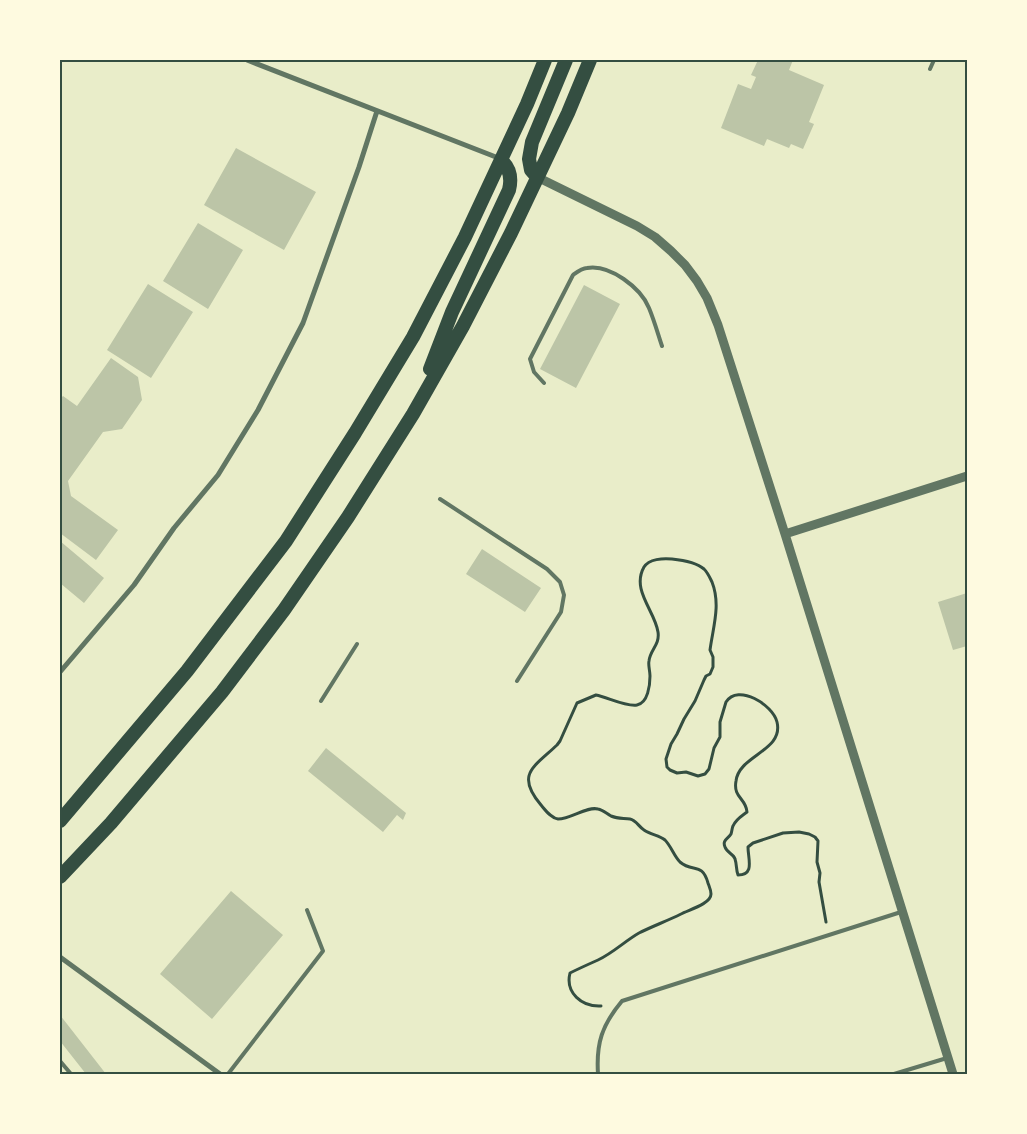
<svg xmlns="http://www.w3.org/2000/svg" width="1027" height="1134" viewBox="0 0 1027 1134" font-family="'Sofia Sans Condensed',sans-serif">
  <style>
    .building { fill: #bcc5a7 }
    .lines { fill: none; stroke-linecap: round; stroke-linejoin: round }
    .path { stroke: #344e41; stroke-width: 3 }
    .service { stroke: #617663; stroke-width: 4 }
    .minor { stroke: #617663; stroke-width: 5 }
    .tertiary { stroke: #617663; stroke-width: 9 }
    .trunk { stroke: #344e41; stroke-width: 14 }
    .neatline { fill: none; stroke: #344e41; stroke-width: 2 }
  </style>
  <rect width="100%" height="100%" fill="#e9edc9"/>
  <path class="building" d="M758,60h35l-4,10 35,15 -15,37 5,2 -11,25 -12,-5 -2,4 -22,-9 -3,7 -43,-18 17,-44 13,5 5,-12 -5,-2z
    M236,148l80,44 -32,58 -80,-45z
    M198,223l45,27 -35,59 -45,-28z
    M148,284l45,28 -42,66 -44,-28z
    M584,285l36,19 -44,84 -36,-19z
    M111,358l27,19 4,23 -20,29 -19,3 -35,49 3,15 47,34 -22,30 -36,-27v-134l3,-3 14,10z
    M60,541l44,37 -20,25 -24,-20z
    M482,549l59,39 -16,24 -59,-38z
    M967,593v53l-14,4 -15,-48z
    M326,748l80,65 -3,7 -6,-5 -14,17 -75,-61z
    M231,891l52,44 -71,84 -52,-45z
    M60,1015l46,59h-20l-26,-33z"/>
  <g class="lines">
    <path class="path" d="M601,1006c-19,1 -36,-13 -31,-33 10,-5 19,-9 28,-13 15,-7 27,-19 41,-27 14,-7 28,-12 42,-19 7,-4 30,-10 30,-20 0,-4 -2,-8 -3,-11 -6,-21 -15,-10 -28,-21 -6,-6 -9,-16 -15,-22 -6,-5 -14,-5 -21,-10 -5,-3 -8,-10 -14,-11 -7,-1 -12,0 -19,-3 -4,-2 -8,-6 -13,-7 -11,-3 -27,10 -40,10 -7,-1 -12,-8 -17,-14 -26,-31 -7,-38 16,-60l3,-4 17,-38 19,-8c11,2 30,12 41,10 11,-2 13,-20 13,-29 0,-5 -2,-11 -1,-15 1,-11 11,-16 9,-29 -3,-21 -27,-42 -14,-65 5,-8 19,-9 28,-8 10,1 25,4 32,10 4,4 6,9 8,13 9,23 1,45 -2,68l3,7v10l-3,7 -4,2 -2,4 -9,21 -11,18 -7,15 -6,10 -5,15 1,8 3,3 7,3 9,-1 12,4 7,-2 4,-5 5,-21 6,-11v-15l6,-20c12,-19 47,3 51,20 7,29 -38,33 -41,59 -3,17 10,17 11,31 -5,4 -11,7 -14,14 -1,2 -1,5 -2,8 -3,5 -9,6 -6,13 2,6 9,7 10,12 2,6 1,11 3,16 17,0 10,-16 10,-28l5,-4 30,-10 16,-1 10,2 6,3 3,4 -1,21 3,11 -1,9 7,40"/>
    <path class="service" d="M930,69l4,-9
      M544,383l-10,-11 -4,-13 43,-84c4,-3 9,-7 14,-7 23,-4 54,20 62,40 5,12 9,26 13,38
      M440,499l107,70 13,13 4,13 -3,17 -44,69
      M321,701l36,-57
      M60,1061l11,13
      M228,1074l95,-123 -16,-41
      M598,1074c-2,-31 4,-49 24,-73l279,-89
      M894,1074l53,-16"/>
    <path class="minor" d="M247,60l254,99
      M60,672l74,-87 40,-57 44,-53 40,-65 45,-87 56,-156 18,-56
      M60,957l160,117"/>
    <path class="tertiary" d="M537,177l100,49 18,11 16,14 14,14 12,16 10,17 11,27 67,209 168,540
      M785,534l182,-58"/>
    <path class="trunk" d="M537,177l-6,-7 -2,-11 3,-17 34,-82
      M430,369l22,-57 57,-122c3,-12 1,-22 -8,-30
      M60,821l127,-150 99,-130 69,-108 58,-96 52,-100 62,-133 18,-44
      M60,877l51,-54 111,-131 62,-82 64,-93 65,-103 50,-88 48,-93 57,-120 22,-53"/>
  </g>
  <rect width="1027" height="1134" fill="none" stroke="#fefae0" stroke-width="122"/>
  <rect x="61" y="61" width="905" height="1012" class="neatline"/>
</svg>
